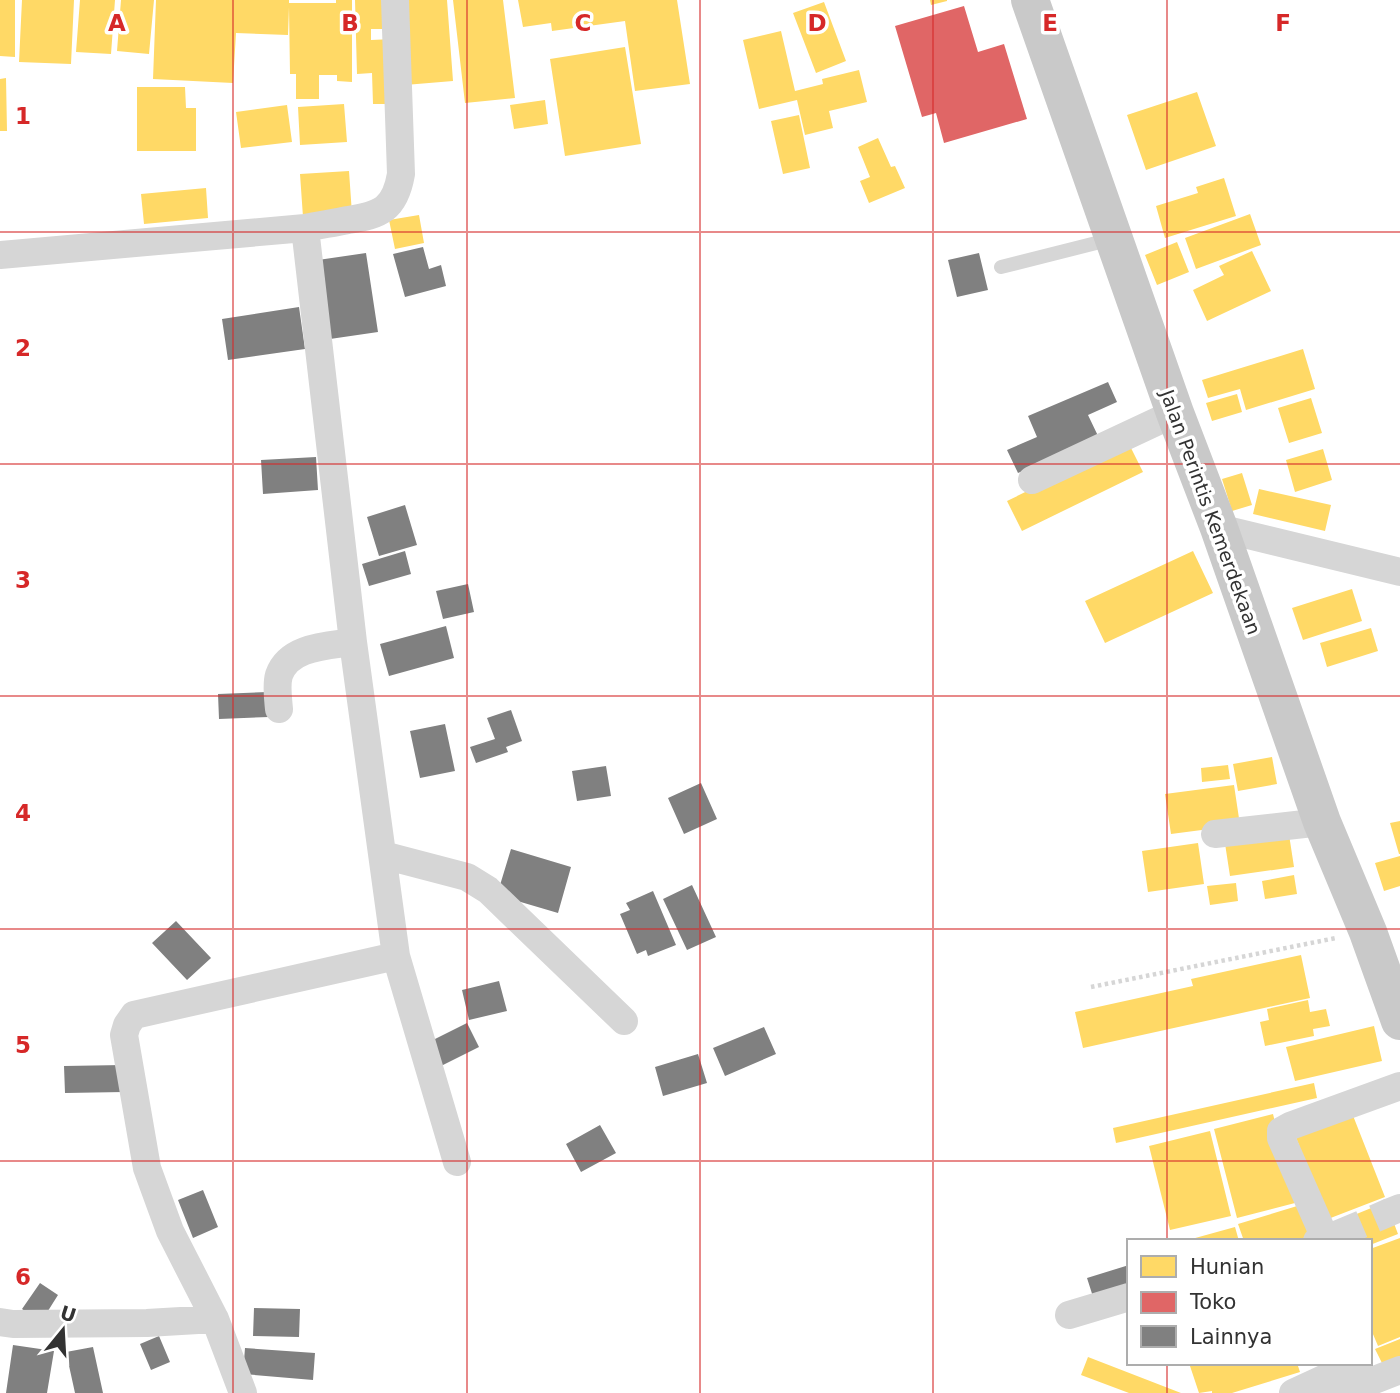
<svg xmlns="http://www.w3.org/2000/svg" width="1400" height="1393" viewBox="0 0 1400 1393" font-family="'DejaVu Sans',sans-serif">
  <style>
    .homes { fill: #ffd966 }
    .shops { fill: #e06666 }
    .building { fill: #808080 }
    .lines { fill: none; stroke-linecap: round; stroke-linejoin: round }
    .minor-tunnel { stroke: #d6d6d6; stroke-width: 28; stroke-dasharray: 28 14; stroke-linecap: butt }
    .path { stroke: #d6d6d6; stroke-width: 4.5; stroke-dasharray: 3.5 3.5; stroke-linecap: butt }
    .service { stroke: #d6d6d6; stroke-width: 14 }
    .minor { stroke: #d6d6d6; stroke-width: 28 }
    .primary { stroke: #c9c9c9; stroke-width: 38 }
    .grid { fill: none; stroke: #d62828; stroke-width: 2; stroke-opacity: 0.55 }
    .labels { text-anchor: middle; stroke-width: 7; stroke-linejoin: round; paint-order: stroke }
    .street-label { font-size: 19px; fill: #323232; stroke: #fff }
    .grid-label { font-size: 23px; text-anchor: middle; font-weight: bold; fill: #d62828; stroke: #fff; stroke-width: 7; stroke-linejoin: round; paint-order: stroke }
  </style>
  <rect width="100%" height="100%" fill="#fff"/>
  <path class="homes" d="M0,0h15v57l-15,-1z
    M22,0h52l-3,64 -52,-2z
    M80,0h35l-4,54 -35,-2z
    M121,0h33l-5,54 -32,-3z
    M156,0h133v3h47v-3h16v82l-15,-1v-6h-18v24h-23v-25h-6l-1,-67 -1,28 -52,-2 -3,50 -80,-4z
    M355,0h36l1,29h-21v11l22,-1 2,65h-22l-1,-31 -15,1z
    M398,0h49l6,81 -48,4z
    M453,0h50l12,98 -50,5z
    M518,0h159l13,84 -55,7 -10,-70 -73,10 -1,-8 -28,4z
    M930,0h17v1l-16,4z
    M824,2l22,59 -30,12 -23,-60z
    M781,31l14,60 28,-7 -1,-5 37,-9 8,32 -38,9 4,17 -28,7 -8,-35 -38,9 -16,-69z
    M625,47l16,97 -76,12 -15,-97z
    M6,78l1,53h-7v-52z
    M137,87h48l1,21h10v43h-59z
    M1197,92l19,54 -70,24 -19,-55z
    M545,100l3,24 -34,5 -4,-24z
    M344,104l3,38 -47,3 -2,-38z
    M287,105l5,37 -51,6 -5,-36z
    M799,115l11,53 -27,6 -12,-53z
    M878,138l13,29 4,-1 10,22 -36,15 -9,-22 10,-4 -12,-30z
    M349,171l3,43 -49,3 -3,-43z
    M1224,178l12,38 -71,22 -9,-32 42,-13 -2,-6z
    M206,188l2,30 -64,6 -3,-30z
    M1250,214l11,31 -65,24 -11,-31z
    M419,215l5,28 -29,6 -6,-29z
    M1177,242l12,30 -32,13 -12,-30z
    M1252,251l19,40 -64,30 -14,-31 31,-15 -5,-9z
    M1303,349l12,40 -69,21 -6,-21 -32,9 -6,-18z
    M1237,394l5,18 -30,9 -6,-18z
    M1311,398l11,35 -33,10 -11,-35z
    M1128,442l15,30 -121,59 -15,-30z
    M1323,449l9,31 -37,12 -9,-32z
    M1242,473l10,32 -20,6 -10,-32z
    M1259,489l72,16 -6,26 -72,-17z
    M1193,551l20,42 -108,50 -20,-42z
    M1352,589l10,32 -59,19 -11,-32z
    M1371,628l7,23 -51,16 -7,-24z
    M1272,757l5,27 -39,7 -5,-27z
    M1228,765l2,14 -28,3 -1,-14z
    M1234,785l6,40 -69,9 -6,-40z
    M1400,821v33h-1l-9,-31z
    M1288,828l6,39 -64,9 -6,-39z
    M1198,843l6,41 -56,8 -6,-41z
    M1400,856v30l-16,5 -9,-28z
    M1294,875l3,19 -32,5 -3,-18z
    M1236,883l2,18 -28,4 -3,-19z
    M1301,955l9,43 -227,50 -8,-36 118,-26 -2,-7z
    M1308,1000l2,12 16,-3 4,17 -17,3 1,7 -49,10 -5,-24 9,-2 -2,-11z
    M1374,1026l8,35 -87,20 -9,-34z
    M1314,1083l3,15 -201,45 -3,-15z
    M1350,1108l35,89 -57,22 -35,-89z
    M1273,1114l22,89 -58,15 -23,-89z
    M1210,1131l21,85 -61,14 -21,-84z
    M1386,1202l12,32 -28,11v-4h-31l-7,-17z
    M1307,1203l11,34 -12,4h-62l-6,-17z
    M1235,1227l4,14h-50l-1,-1z
    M1400,1238v99l-22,9 -8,-19v-78z
    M1400,1339v17l-18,7 -7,-14z
    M1088,1357l93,36h-52l-48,-18z
    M1189,1363h108l3,9 -68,21h-20v-2l-13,2z"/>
  <path class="shops" d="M964,6l14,46 26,-8 23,75 -83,24 -8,-30 -14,4 -27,-91z"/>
  <path class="building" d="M423,247l6,22 12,-4 5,21 -41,11 -12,-43z
    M366,253l12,79 -48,7 -12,-79z
    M979,253l9,37 -31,7 -9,-37z
    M299,307l6,42 -77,11 -6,-41z
    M1108,382l9,20 -29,13 11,23 -81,35 -11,-23 30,-13 -9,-21z
    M316,457l2,33 -55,4 -2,-34z
    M405,505l12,40 -38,11 -12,-39z
    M405,551l6,23 -42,12 -7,-22z
    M468,584l6,28 -31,7 -7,-28z
    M446,626l8,32 -65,18 -9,-32z
    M268,692l1,25 -50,2 -1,-25z
    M511,710l11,31 -16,6 2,5 -32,11 -6,-16 25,-8 -8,-21z
    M445,724l10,47 -35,7 -10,-47z
    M606,766l5,30 -34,5 -5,-30z
    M701,783l16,36 -33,15 -16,-36z
    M511,849l60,18 -13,46 -61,-18z
    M692,885l24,52 -29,13 -24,-51z
    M653,891l23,54 -28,11 -2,-6 -9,4 -17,-40 10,-4 -4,-7z
    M176,921l35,37 -24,22 -35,-37z
    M499,981l8,30 -38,9 -7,-30z
    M467,1023l12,24 -42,21 -12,-24z
    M764,1027l12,27 -51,22 -12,-28z
    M698,1054l9,29 -44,13 -8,-29z
    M123,1065l1,27 -59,1 -1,-27z
    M600,1125l16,28 -35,19 -15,-28z
    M203,1190l15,37 -25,11 -15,-38z
    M1129,1265v27l-34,11 -8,-25z
    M40,1283l18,12 -17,27 -19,-13z
    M254,1308l46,1 -1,28 -46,-1z
    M159,1336l11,26 -19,8 -11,-26z
    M13,1345l41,6 -7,42h-41z
    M93,1347l10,46h-28l-9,-41z
    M245,1348l70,5 -2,27 -70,-6z"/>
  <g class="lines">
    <path class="minor-tunnel" d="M1336,1235l54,-23"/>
    <path class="path" d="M1091,987l245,-49"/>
    <path class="service" d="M1001,267l111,-28"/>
    <path class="minor" d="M305,228c14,-3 29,-5 43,-8 33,-5 47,-11 53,-46l-6,-174
      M0,255l305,-27 48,414 43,314 61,206
      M1032,480l143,-67
      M1219,528l181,44
      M279,709c-1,-11 -3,-24 0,-34 10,-29 49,-29 74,-33
      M1215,834l107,-12
      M383,855l84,22 21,13 136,131
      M1390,1212l10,-4
      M1317,1241l8,-3 -44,-100v-7l9,-5 110,-40
      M1069,1315l60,-18
      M0,1322l13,2 134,-1 68,-4
      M243,1393l-28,-74 -45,-88 -23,-63 -23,-133 3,-10 7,-10 262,-59
      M1293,1393l65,-30
      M1341,1393l59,-23"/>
    <path class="primary" d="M1030,0l145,413 44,115 103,294 46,110 32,89"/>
  </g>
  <path class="grid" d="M233,0v1393M467,0v1393M700,0v1393M933,0v1393M1167,0v1241M0,232h1400M0,464h1400M0,696h1400M0,929h1400M0,1161h1400M1167,1363v30"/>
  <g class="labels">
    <g class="street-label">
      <text transform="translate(1211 512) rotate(70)" y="7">Jalan Perintis Kemerdekaan</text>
    </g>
  </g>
  <g class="grid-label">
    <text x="117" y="31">A</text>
    <text x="350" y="31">B</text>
    <text x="583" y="31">C</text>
    <text x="817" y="31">D</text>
    <text x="1050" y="31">E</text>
    <text x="1283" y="31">F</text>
    <text x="23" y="124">1</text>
    <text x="23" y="356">2</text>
    <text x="23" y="588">3</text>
    <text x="23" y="821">4</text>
    <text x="23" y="1053">5</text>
    <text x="23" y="1285">6</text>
  </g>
  <rect x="1127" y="1239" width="245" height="126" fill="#ffffff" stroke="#adadad" stroke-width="2"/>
  <rect x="1141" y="1256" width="35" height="21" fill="#ffd966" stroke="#adadad" stroke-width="2"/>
  <text x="1190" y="1274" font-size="21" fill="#323232">Hunian</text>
  <rect x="1141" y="1292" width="35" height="21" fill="#e06666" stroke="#adadad" stroke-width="2"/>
  <text x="1190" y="1309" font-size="21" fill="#323232">Toko</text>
  <rect x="1141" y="1326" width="35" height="21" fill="#808080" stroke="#adadad" stroke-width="2"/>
  <text x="1190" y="1344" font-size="21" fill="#323232">Lainnya</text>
  <g transform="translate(63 1330) rotate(18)" stroke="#ffffff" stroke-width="5" paint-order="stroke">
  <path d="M0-5L12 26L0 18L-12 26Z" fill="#323232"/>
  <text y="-10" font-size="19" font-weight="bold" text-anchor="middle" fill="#323232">U</text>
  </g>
</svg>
